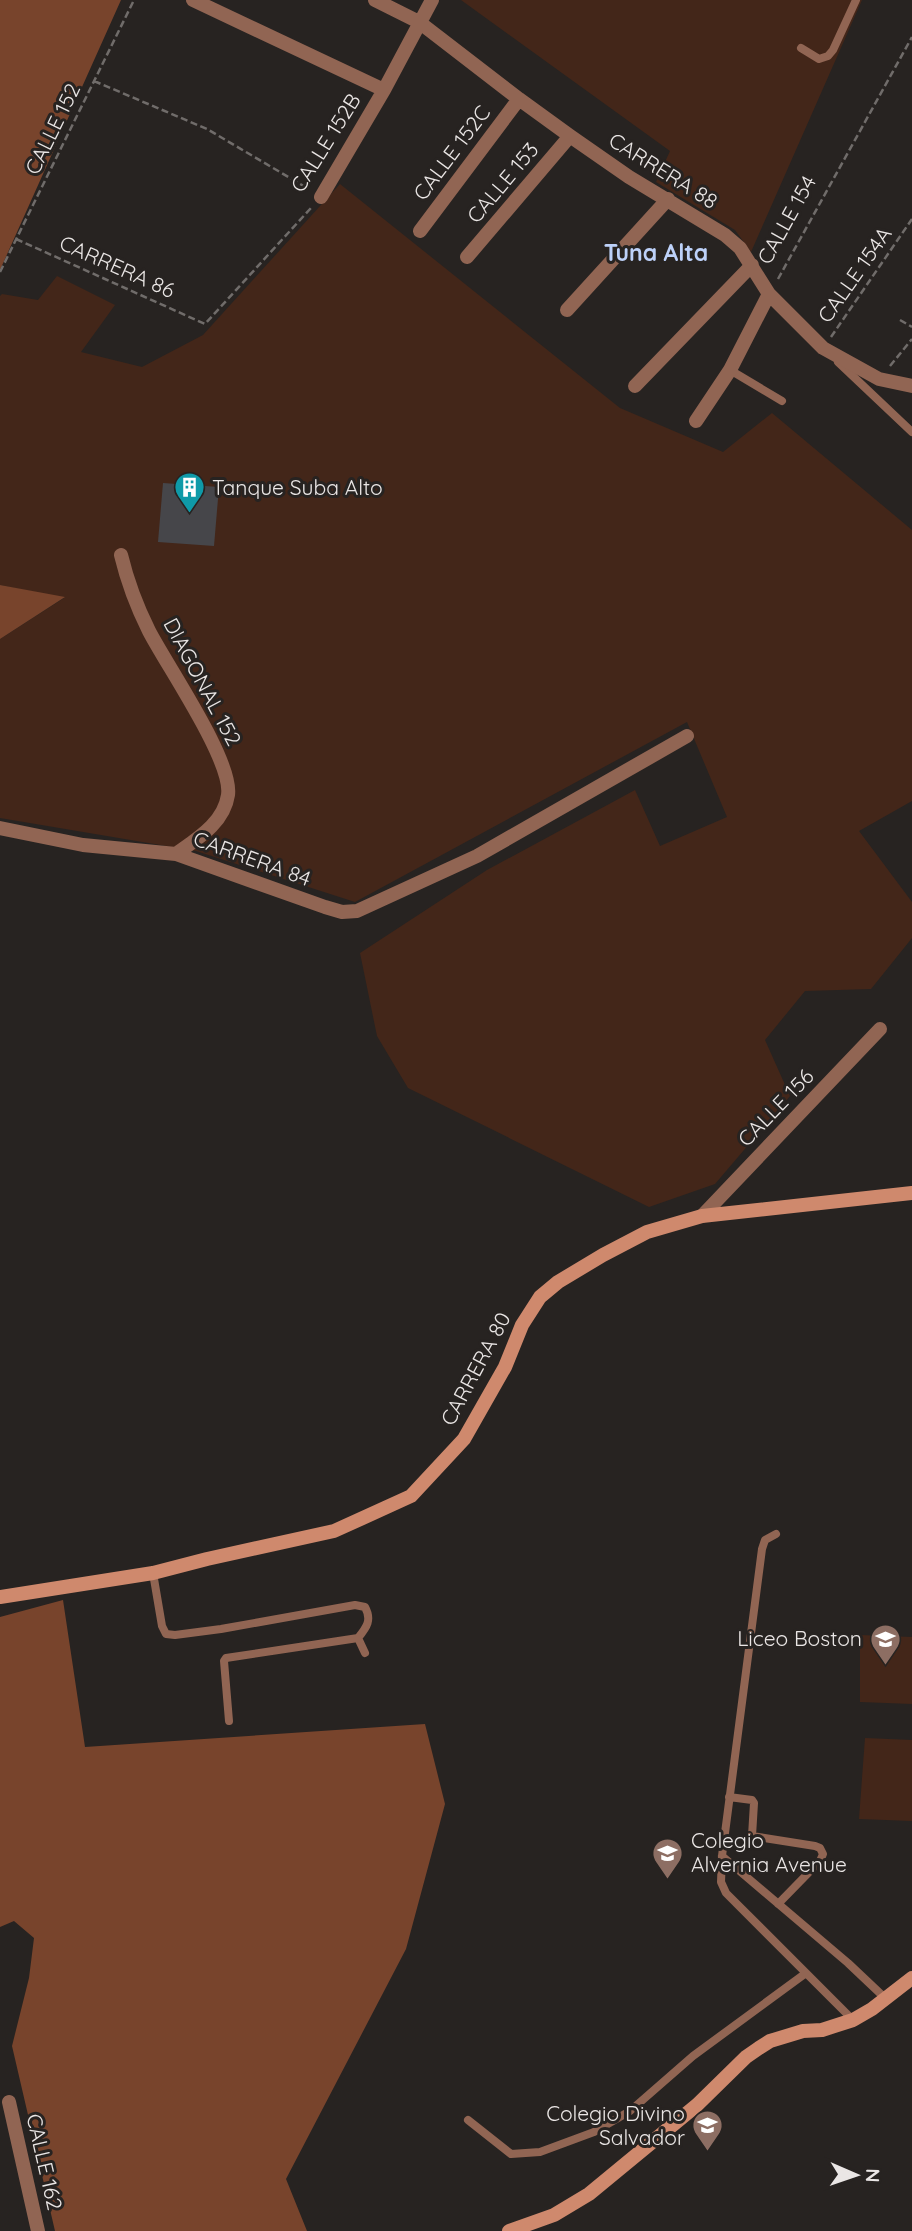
<svg xmlns="http://www.w3.org/2000/svg" width="912" height="2231" viewBox="0 0 912 2231" font-family="Quicksand,sans-serif">
  <style>
    .green { fill: #432619 }
    .forest { fill: #78442c }
    .building { fill: #46464a }
    .lines { fill: none; stroke-linecap: round; stroke-linejoin: round }
    .path { stroke: #706c6a; stroke-width: 2.5; stroke-dasharray: 7 3.5; stroke-linecap: butt }
    .lane { stroke: #916553; stroke-width: 8 }
    .street { stroke: #916553; stroke-width: 14 }
    .secondary { stroke: #cf896d; stroke-width: 14 }
    .labels { text-anchor: middle; stroke-width: 6; stroke-linejoin: round; paint-order: stroke }
    .street-label { font-size: 21px; fill: #eae6e5; stroke: #272321 }
    .poi-label { font-size: 21px; fill: #eae6e5; stroke: #272321; text-anchor: start }
    .neighbourhood-label { font-size: 23px; font-weight: bold; fill: #bdd1f9; stroke: #272321 }
  </style>
  <rect width="100%" height="100%" fill="#272321"/>
  <path class="green" d="M461,0h401l-111,252 -16,-22 -79,-48 14,-31z
    M340,184l280,224 103,44 49,-39 140,117v271l-53,30 53,71v36l-41,51 -66,2 -40,49 25,56 -75,88 -66,23 -241,-119 -31,-52 -17,-83 127,-83 148,-80 25,56 67,-29 -40,-95 -332,180 -159,-51 -196,-33v-179l64,-41 -64,-13v-289l2,-2 36,6 19,-24 58,29 -34,47 61,15 61,-32z
    M860,1635l52,2v67l-52,-2z
    M865,1738l47,2v81l-53,-2z"/>
  <path class="forest" d="M0,0h121l-121,270z
    M0,585l65,12 -65,42z
    M63,1600l22,147 340,-23 20,80 -39,145 -120,230 21,52h-252l-43,-185 17,-68 5,-40 -20,-17 -14,6v-310z"/>
  <path class="building" d="M163,483l56,4 -5,59 -56,-4z"/>
  <g class="lines">
    <path class="path" d="M94,81l113,48 100,59
      M16,239l189,85 106,-116
      M0,272l134,-272
      M778,279l134,-242
      M900,320l12,7
      M831,337l81,-118
      M890,366l22,-27"/>
    <path class="lane" d="M801,48l18,11 9,-3 5,-6 23,-50
      M838,362l74,70
      M730,370l52,31
      M776,1534l-11,6 -3,9 -40,307 -1,26 5,11 127,127
      M153,1573l9,53 4,8 9,1 46,-6 134,-24 10,2c7,13 2,20 -7,31l-132,20 -2,3 5,60
      M358,1638l7,15
      M729,1797l23,3 2,3 -2,33 63,10 5,2 3,6 -3,7 -42,43
      M722,1856l126,107 37,35
      M468,2120l43,34 29,-2 54,-20 36,-21 63,-55 113,-83"/>
    <path class="street" d="M193,0l191,90
      M375,0l44,22 100,77 51,37 59,41 96,58 15,13 29,46 54,54 56,31 33,7
      M321,197l63,-107 48,-90
      M420,231l99,-132
      M467,257l103,-121
      M567,310l101,-111
      M635,386l117,-121
      M696,421l34,-51 39,-76
      M121,555c6,25 16,52 28,76 18,35 84,130 79,164 -4,28 -31,44 -52,59
      M0,828l83,17 93,9 149,53 17,5 15,-1 120,-55 210,-120
      M702,1216l178,-187
      M9,2102l29,129"/>
    <path class="secondary" d="M0,1597l153,-24 54,-14 127,-28 77,-35 53,-57 41,-72 17,-42 18,-28 18,-15 45,-27 44,-23 55,-16 210,-23
      M509,2231l45,-16 35,-21 108,-89 49,-48 13,-9 11,-7 33,-10 19,-1 31,-10 19,-11 40,-31"/>
  </g>
  <defs>
    <symbol id="building-pin" viewBox="-11 -11 22 30"><path d="M0 17L-7.5 6A9.5 9.5 0 1 1 7.5 6Z" fill="#0f9aa8" stroke="#272321"/><path d="M-4-6H4V6H1V3H-1V6H-4ZM-2.5-4.3h1.7v1.8h-1.7ZM.8-4.3h1.7v1.8H.8ZM-2.5-1h1.7V.8h-1.7ZM.8-1h1.7V.8H.8Z" fill="#fff"/></symbol>
    <symbol id="school-pin" viewBox="-11 -11 22 30"><path d="M0 17L-7.5 6A9.5 9.5 0 1 1 7.5 6Z" fill="#8d6e63" stroke="#272321"/><path d="M0-5L7-2L0 1L-7-2ZM-4 1L0 2.5L4 1V4Q0 6-4 4Z" fill="#fff"/></symbol>
  </defs>
  <g fill-rule="evenodd">
    <use href="#building-pin" x="172" y="470" width="35" height="47"/>
    <use href="#school-pin" x="868" y="1622" width="35" height="47"/>
    <use href="#school-pin" x="650" y="1836" width="35" height="47"/>
    <use href="#school-pin" x="690" y="2108" width="35" height="47"/>
  </g>
  <g class="labels">
    <g class="street-label">
      <text transform="translate(53 129) rotate(-64)" y="7">CALLE 152</text>
      <text transform="translate(326 143) rotate(-58)" y="7">CALLE 152B</text>
      <text transform="translate(452 153) rotate(-53)" y="7">CALLE 152C</text>
      <text transform="translate(663 171) rotate(32)" y="7">CARRERA 88</text>
      <text transform="translate(503 183) rotate(-50)" y="7">CALLE 153</text>
      <text transform="translate(787 220) rotate(-61)" y="7">CALLE 154</text>
      <text transform="translate(117 267) rotate(24)" y="7">CARRERA 86</text>
      <text transform="translate(855 275) rotate(-55)" y="7">CALLE 154A</text>
      <text transform="translate(202 682) rotate(62)" y="7">DIAGONAL 152</text>
      <text transform="translate(252 859) rotate(20)" y="7">CARRERA 84</text>
      <text transform="translate(776 1108) rotate(-46)" y="7">CALLE 156</text>
      <text transform="translate(476 1369) rotate(-62)" y="7">CARRERA 80</text>
      <text transform="translate(44 2162) rotate(77)" y="7">CALLE 162</text>
    </g>
    <g class="poi-label">
      <text x="212" y="495">Tanque Suba Alto</text>
      <text x="862" y="1646" text-anchor="end">Liceo Boston</text>
      <text x="691" y="1848">Colegio<tspan x="691" dy="24">Alvernia Avenue</tspan></text>
      <text x="685" y="2121" text-anchor="end">Colegio Divino<tspan x="685" dy="24">Salvador</tspan></text>
    </g>
    <g class="neighbourhood-label">
      <text x="656" y="261">Tuna Alta</text>
    </g>
  </g>
  <g transform="translate(856 2175) rotate(92)" stroke="#272321" stroke-width="5" paint-order="stroke">
  <path d="M0-5L12 26L0 18L-12 26Z" fill="#eae6e5"/>
  <text y="-10" font-size="19" font-weight="bold" text-anchor="middle" fill="#eae6e5">N</text>
  </g>
</svg>
